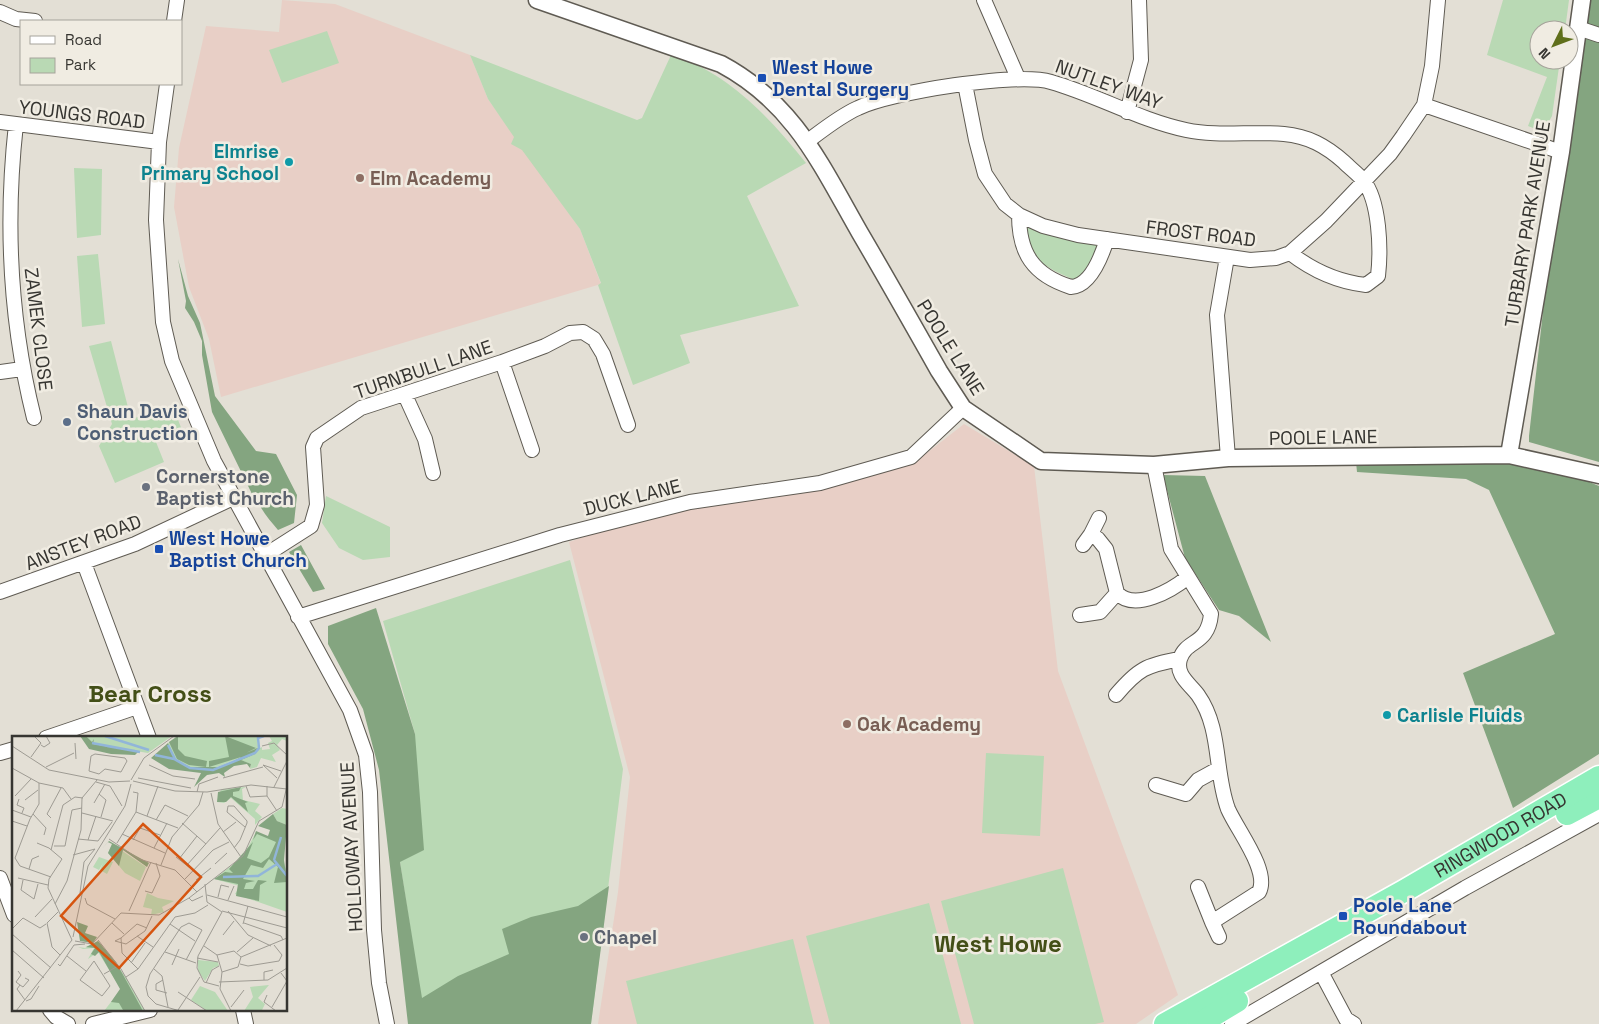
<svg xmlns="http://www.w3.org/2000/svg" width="1599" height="1024" viewBox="0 0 1599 1024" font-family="'Space Grotesk',sans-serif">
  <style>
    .education { fill: #e8cfc6 }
    .green { fill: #b9d9b4 }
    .forest { fill: #84a580 }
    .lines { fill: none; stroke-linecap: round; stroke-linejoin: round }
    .minor-casing { stroke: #5f5b53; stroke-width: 16 }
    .tertiary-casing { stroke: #5f5b53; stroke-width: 19 }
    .trunk-casing { stroke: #fff; stroke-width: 25 }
    .minor { stroke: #fff; stroke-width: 14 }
    .tertiary { stroke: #fff; stroke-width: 16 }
    .trunk { stroke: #8eefbc; stroke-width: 22 }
    .transit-dot { fill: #1a4fb4; stroke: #f0ece2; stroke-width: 2 }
    .culture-dot { fill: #0f9aa8; stroke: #f0ece2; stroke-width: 2 }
    .education-dot { fill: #8d6e63; stroke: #f0ece2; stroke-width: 2 }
    .service-dot { fill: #5c6f8a; stroke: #f0ece2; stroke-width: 2 }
    .worship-dot { fill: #6b7280; stroke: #f0ece2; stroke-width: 2 }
    .labels { text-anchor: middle; stroke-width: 5; stroke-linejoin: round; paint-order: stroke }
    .transit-label { font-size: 19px; font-weight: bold; fill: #164399; stroke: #f0ece2; text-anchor: start }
    .street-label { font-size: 19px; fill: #363531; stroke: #f0ece2 }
    .culture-label { font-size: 19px; font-weight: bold; fill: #0d838f; stroke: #f0ece2; text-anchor: end }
    .education-label { font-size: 19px; font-weight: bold; fill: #785e54; stroke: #f0ece2; text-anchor: start }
    .service-label { font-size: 19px; font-weight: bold; fill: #4e5e75; stroke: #f0ece2; text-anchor: start }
    .worship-label { font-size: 19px; font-weight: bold; fill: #5b616d; stroke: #f0ece2; text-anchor: start }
    .district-label { font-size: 24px; font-weight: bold; fill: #434f17; stroke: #f0ece2 }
    .inset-river { fill: none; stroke: #91b5d9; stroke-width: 2.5 }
    .inset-road { fill: none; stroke: #9e9b93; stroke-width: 1 }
    .view { fill: #d65510; fill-opacity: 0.15; stroke: #d65510; stroke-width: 2.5 }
    .inset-edge { fill: none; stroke: #363531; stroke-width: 2.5 }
  </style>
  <rect width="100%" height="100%" fill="#e3dfd5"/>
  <path class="education" d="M282,0l53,4 135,51 18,44 92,130 21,55 -380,113 -12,-58 -20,-52 -15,-80 5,-59 27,-122 73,6z
    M964,424l70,42 24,205 120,324 -42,29h-538l20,-132 12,-115 -61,-235 32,-11 94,-23 142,-25 77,-20z"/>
  <path class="green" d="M1503,0h66l-4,30h-26v30h21l-8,56 -9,16 -15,-6 19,-49 -60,-22z
    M327,31l12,32 -57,20 -13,-33z
    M470,55l167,65 5,-2 29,-63c57,17 99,63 135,108l-59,33 52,110 -119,29 10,28 -57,22 -35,-100 3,-2 -21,-54 -58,-79 -11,-6 3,-7 -26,-38z
    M74,168l28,1 -1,66 -24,3z
    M1026,226l19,7 55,12c-3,13 -14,26 -24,35l-4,-1c-31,-14 -41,-19 -46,-53z
    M98,254l7,70 -23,3 -5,-71z
    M111,341l20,78 42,-12 9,23 -26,12 8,20 -49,21 -16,-37 13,-22 -23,-78z
    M326,496l64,31v30l-27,3 -24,-12 -17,-25z
    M570,560l53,209 -32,255h-166l-25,-162 15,-128 -32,-113z
    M986,753l58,3 -4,80 -58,-3z
    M1063,868l41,154 -9,2h-121l-33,-123z
    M929,903l32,121h-131l-24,-88z
    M793,939l21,85h-177l-11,-43z"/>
  <path class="forest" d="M1582,0h17v462l-70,-20v-6l32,-284z
    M178,259l10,37 12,27 15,73 41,55 20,3 21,41 -3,28 -16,7c-9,-11 -21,-23 -22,-38l-4,2 -40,-82 -10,-57v-14l-8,-19 -9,-14 1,-7z
    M1356,462c80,0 167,-9 243,24v268l-86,54 -50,-135 92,-39 -66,-144 -23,-11 -109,-7z
    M1163,475l42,1 66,166 -32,-26 -20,-6 -34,-52z
    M301,545l24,44 -12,3 -24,-40z
    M376,608l39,126 9,116 -24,12 22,136 36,-22 51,-22 -7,-25 29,-12 47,-11 31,-20 -18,138h-183l-29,-254 -16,-61 -35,-65v-18z"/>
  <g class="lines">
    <defs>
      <path id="minor" d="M984,0l34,78
        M0,12l16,7 19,2
        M174,21l3,-21
        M1578,28l21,7
        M167,84l-8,58 -3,78 7,102 9,39 42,100 136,249 16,45 4,37 4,138 5,53 8,41
        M965,84l11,56 9,34 20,30 14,11 24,11 35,9 172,25 26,-2 14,-5 36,-32 64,-67 13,-18 21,-31 8,-39 6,-66
        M1424,105l137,47
        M1127,112l14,-52 -2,-60
        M0,122l159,20
        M16,124c-11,99 -6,198 18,294
        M808,141c16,-12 32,-25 50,-33 33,-16 159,-36 193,-26 46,13 88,38 135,48 32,7 65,1 98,4 24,2 42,12 60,28 6,6 14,12 19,18 17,21 18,70 15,96l-12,9c-28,-3 -54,-15 -76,-32
        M1019,215c0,38 14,60 52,72 20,-1 31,-32 36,-48
        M1227,257l-10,58 11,143
        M502,362l30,88
        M0,372l22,-3
        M405,395l20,44 8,34
        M1154,465l17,84 40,65c-3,32 -25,25 -31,45 -5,16 10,25 18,36 24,34 16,76 30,114 9,21 42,62 31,83l-47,30 7,15
        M1091,534l8,-16
        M1083,545l8,-11 7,5 8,10 11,44c18,19 55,-3 71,-16
        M264,556l47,-30 6,-21 -4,-58 4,-9 44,-30 141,-46 43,-16 25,-13 13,-1 11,7 9,15 25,71
        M84,563l65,175
        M0,592l135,-48 98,-46
        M1080,615l20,-3 17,-19
        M298,617l262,-82 130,-33 130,-19 91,-26 52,-49
        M1116,695c22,-26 30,-30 64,-36
        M46,738l91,-31
        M0,753l14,-4
        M1156,785l30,9 12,-14 20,-11
        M0,878l14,37
        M1198,887l14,35
        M1321,972l25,47 8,5
        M50,1010l6,7 12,7
        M243,1010l3,14
        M93,1024l57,-14
        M1232,1024l233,-136 134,-74"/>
      <path id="tertiary" d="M537,0l184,64c73,39 100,101 139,169 27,46 53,92 79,138l24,37 78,53 113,4 74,-7 281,-3 90,20
        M1509,455l52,-303 21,-152"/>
      <g id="trunk">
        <path d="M1567,814l32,-17"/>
        <path id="s1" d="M1165,1024l239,-133 195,-114"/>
        <path d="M1199,1024l38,-23"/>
      </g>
    </defs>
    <use href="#minor" class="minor-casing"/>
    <use href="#tertiary" class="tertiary-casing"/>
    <use href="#trunk" class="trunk-casing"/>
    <use href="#minor" class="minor"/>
    <use href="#tertiary" class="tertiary"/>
    <use href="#trunk" class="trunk"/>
  </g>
  <g class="transit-dot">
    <rect x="757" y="73" width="10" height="10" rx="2.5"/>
    <rect x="154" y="544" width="10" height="10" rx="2.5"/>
    <rect x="1338" y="911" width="10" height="10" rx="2.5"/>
  </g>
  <g class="culture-dot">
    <circle cx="289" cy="162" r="5"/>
    <circle cx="1387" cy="715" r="5"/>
  </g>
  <g class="education-dot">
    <circle cx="360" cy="178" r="5"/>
    <circle cx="847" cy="724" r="5"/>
  </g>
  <circle class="service-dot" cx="67" cy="422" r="5"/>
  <g class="worship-dot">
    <circle cx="146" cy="487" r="5"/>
    <circle cx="584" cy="937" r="5"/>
  </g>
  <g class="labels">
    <g class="transit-label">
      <text x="772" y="74">West Howe<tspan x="772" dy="22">Dental Surgery</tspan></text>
      <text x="169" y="545">West Howe<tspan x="169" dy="22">Baptist Church</tspan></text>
      <text x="1353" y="912">Poole Lane<tspan x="1353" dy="22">Roundabout</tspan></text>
    </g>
    <g class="street-label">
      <text transform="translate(1109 84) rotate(20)" y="7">NUTLEY WAY</text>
      <text transform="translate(82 114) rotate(7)" y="7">YOUNGS ROAD</text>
      <text transform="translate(1527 224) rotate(-81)" y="7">TURBARY PARK AVENUE</text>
      <text transform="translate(1201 233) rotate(7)" y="7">FROST ROAD</text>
      <text transform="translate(39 329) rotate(83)" y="7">ZAMEK CLOSE</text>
      <text transform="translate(951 347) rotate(58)" y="7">POOLE LANE</text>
      <text transform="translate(423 369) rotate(-19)" y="7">TURNBULL LANE</text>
      <text transform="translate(1323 437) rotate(-1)" y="7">POOLE LANE</text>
      <text transform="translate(632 497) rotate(-14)" y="7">DUCK LANE</text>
      <text transform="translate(83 542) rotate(-21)" y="7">ANSTEY ROAD</text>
      <text dy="7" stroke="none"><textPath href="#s1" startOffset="385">RINGWOOD ROAD</textPath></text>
      <text transform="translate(351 847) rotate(-93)" y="7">HOLLOWAY AVENUE</text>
    </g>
    <g class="culture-label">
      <text x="279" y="158">Elmrise<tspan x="279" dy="22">Primary School</tspan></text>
      <text x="1397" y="722" text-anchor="start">Carlisle Fluids</text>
    </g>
    <g class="education-label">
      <text x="370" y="185">Elm Academy</text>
      <text x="857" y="731">Oak Academy</text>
    </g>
    <g class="service-label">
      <text x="77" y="418">Shaun Davis<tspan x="77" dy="22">Construction</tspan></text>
    </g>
    <g class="worship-label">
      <text x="156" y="483">Cornerstone<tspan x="156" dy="22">Baptist Church</tspan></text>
      <text x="594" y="944">Chapel</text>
    </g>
    <g class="district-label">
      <text x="150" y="702">Bear Cross</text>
      <text x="998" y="952">West Howe</text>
    </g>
  </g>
  <g transform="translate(12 736)">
    <rect width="275" height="275" fill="#e3dfd5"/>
    <path d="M74,0h86l-24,17 -55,-9zM165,0h86l-6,2 1,10 -4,4 -42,17 -22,-2 -15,-8 -7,-16zM257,0h18v5l-5,-2 -5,6 3,5 -8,5 4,7 -15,-4 -4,9 -7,2 1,-5 -11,-4 22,-13v3l8,-1 -2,-6 4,-2zM234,51l-4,2 1,11 17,4 -5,7 7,6 -7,8v-6l-24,-21 -7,5 -7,-1 4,-13zM270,72l5,1v16l-10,-4 -4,-7zM275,91l-4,33 4,12v40l-52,-18 5,-8 -26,-7 29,-22 13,-25 12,6zM100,108l34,23 -6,14 -15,-8 -17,-20zM87,121l14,5 -6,12 -7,-4 3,-7 -4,7 -6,-3zM135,157l11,5 16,3 -12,6 2,5 -13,3 1,-6 -9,-2zM86,205l28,36 19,34h-41l17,-22 -23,-37 -10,7 6,-11 -11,1 -5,-2 7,1zM186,224l20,2 1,4 -6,2 -8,13 -7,-10zM257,249l-11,13 7,6 -3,6 -18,1 9,-14 -3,-10zM188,250l15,6 13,19h-21l-16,-11z" fill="#b9d9b4"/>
    <path d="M68,0h6l6,6 2,-3 -1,5 45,8 -3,3 -24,-1 -22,-5zM166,0v13l7,7 22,5 -1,6 -17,-2 -12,-6 -8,-17zM213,0l31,12 -10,5 14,-6 -5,7 -14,6 10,4 -1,4 -3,-4 -13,2 -10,7 1,4 -6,-4 -12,2 -13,12 7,-14 -32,-4 -18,-11 17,-15 7,16 15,8h32l19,-10 -32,10v-6l20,-4zM229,51l-2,4 -6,1v4l15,6 -3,1 3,9 -17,-15 -5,5h-9l1,-10zM261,78l4,7 10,4 -3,35 3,22 -13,1 4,-16 -9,-8 -6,9 -12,-3 -8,14 12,2 -9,2 -2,6h9l5,-9 9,1 -7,4 -1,16 -23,-5 2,-12 -24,-5 11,-7 8,1 -4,-4 24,-27 -6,16 14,5 8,-6 7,-15 -19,-8 -4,6 3,-9 12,5 2,-6 -12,-4zM97,105l40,22 -2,4 -24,-17 -4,16 -11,-13 4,-9 -4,-2 -7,8zM65,186l11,4 -3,7 12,4 -4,6 -13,-2zM86,205l18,21 27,49 -20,-1 -4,-7 -8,-1 9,-13 -21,-37 -4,4 -4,-2 4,-6 -9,-1z" fill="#84a580"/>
    <path class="inset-river" d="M93,0l44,14M80,7l48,9M156,9l7,14M95,10l28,5M143,19l19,4 16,9 23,2 42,-17 4,-5 -1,-10 6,-2M262,124l7,-23M262,124l13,16M211,141l35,-1 19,-12"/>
    <path class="inset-road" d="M63,7l1,16M29,9l3,2 6,-4 -4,-7M0,10l37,24 60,12 21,-1M250,10l12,-3 13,12M83,18l30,4 2,3 -6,11 -16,-3 -6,5 -10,-3 2,-15zM19,21l10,-14 -7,-7M137,29l24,11 22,3M34,31l28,-14M0,32l27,15 24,5 8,11M126,42l53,10M211,42l40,-11M265,42l-14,-13 18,6M119,44l13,-22 30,-22M121,45l42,10 32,1 44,-7 36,4M84,46l14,4 12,20M27,47v21l-9,15 -15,39 5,8 31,11M234,50l4,11 17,-1M255,50v10l10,15M262,51l13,-26M121,56l5,1 -2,19M185,56l2,-8 19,-7M199,57l7,31 23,33M87,58l7,6 -5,17M3,60l16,-17M7,63l-2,6 7,3 -2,5M13,64l13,-10M82,67l11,-19M0,74l19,7M70,77l31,8M21,78l13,14 -2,7M135,80l11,-30M39,82l-4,-4 14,-26M144,84l9,-15 23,11M0,85l15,5M170,87l24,21M211,96l13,-10M110,98l43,19M66,103l20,2 14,-19M97,103l30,20 36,11 22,22M76,104l8,-24M121,104l7,-12 20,7M25,107l12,5 13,11M105,107l19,-31 42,16M42,110h11l7,-36 10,-2M142,112l13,-25M222,112l6,-8 7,-17v-2l-13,-15h-6l-1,6 18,15M39,114l12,-45 12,-8 8,1M61,119l22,-6M164,121l18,14M50,123l-13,20 -1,9 24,52M167,123l18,-23M203,128l12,-11M149,129l11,-28 27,-32 4,-13M175,129l33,-37M17,133l3,-10 7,-3M6,142l30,7M173,143l28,-29 16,-8M11,144l-2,10 13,9 4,-15M184,144l15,-12M193,148l2,18 15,10 -24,44 -1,12 7,14 15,4M133,155l7,2 8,-17 -4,-13M68,157l4,-31 11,-13M195,159l80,22M206,161l3,-12 8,2M73,162l2,6 28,15M177,162l3,3 11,-5M216,164l6,-14M43,168l12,-23 14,-51 1,-32 15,-18M117,175l22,-49M210,175l65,17M216,175l20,24 23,11M46,176l-11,11 5,24 8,8M23,181l17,-18M100,187l12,11M232,187l37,13 2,4M158,188l25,17M231,188l5,-18M0,193l11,-11 17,10 6,-4M0,198l39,34M211,199l11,-14M125,200l16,11M61,201l15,-71 37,-60 6,-22M109,202l-6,3 11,3 19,-13 7,-15M86,204l23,29 24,42M63,205l17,3 29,-31 38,2 30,-17 54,-42 16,-35 23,-14 5,-21M192,210l13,9M0,214l32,28M153,216l31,11M225,216l16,-14M205,219l5,17 16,-5 3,-10M205,219l17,-4 7,6M55,220l19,15M229,221l46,-19M185,222l21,4M82,225l16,25 -8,10 -22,-16zM119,227l14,-20M46,228l2,2 14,-21 11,-1M228,228l8,2 31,-5 3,-6 -8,-10M160,229l7,-16M126,233l-16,-16 -1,-15 16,-14 10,4M142,233l8,7 6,31M6,235l3,4 -5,7 4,3 -3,4 8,11M210,236l-2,17 11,22M92,238l14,-8M114,241l12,-8 37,-52 20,-4 13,-8M151,244l-7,4v6l11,3M252,244v-8l9,-2M207,246l49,-2 19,-12M194,247l6,-13 7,-4M8,249l3,2 6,-7 -4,-2M166,256l29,19M255,259l-3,7 12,9M14,265l5,-2 8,-13M219,271l13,-17M260,271l15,-26 -6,-8M166,274l22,-33M4,275l56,-71M168,275l-24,-7 -8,-8 -2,-9 4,-13 31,-47 8,-4 13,7 -16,30"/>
    <path class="view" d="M131,88l58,53 -82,91 -58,-52z"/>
    <rect width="275" height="275" class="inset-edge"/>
  </g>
  <rect x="20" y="20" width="162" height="65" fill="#f0ece2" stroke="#a6a39b"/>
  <rect x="30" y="36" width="25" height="8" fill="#ffffff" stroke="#a6a39b"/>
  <text x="65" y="45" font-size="15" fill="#363531">Road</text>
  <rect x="30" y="58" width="25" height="15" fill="#b9d9b4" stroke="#a6a39b"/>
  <text x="65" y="70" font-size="15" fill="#363531">Park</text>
  <g transform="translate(1554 45) rotate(228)"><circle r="24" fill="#f0ece2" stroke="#a6a39b"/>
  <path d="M0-4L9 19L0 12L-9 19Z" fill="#5f6f1b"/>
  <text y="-8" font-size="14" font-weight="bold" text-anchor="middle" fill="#363531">N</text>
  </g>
</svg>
